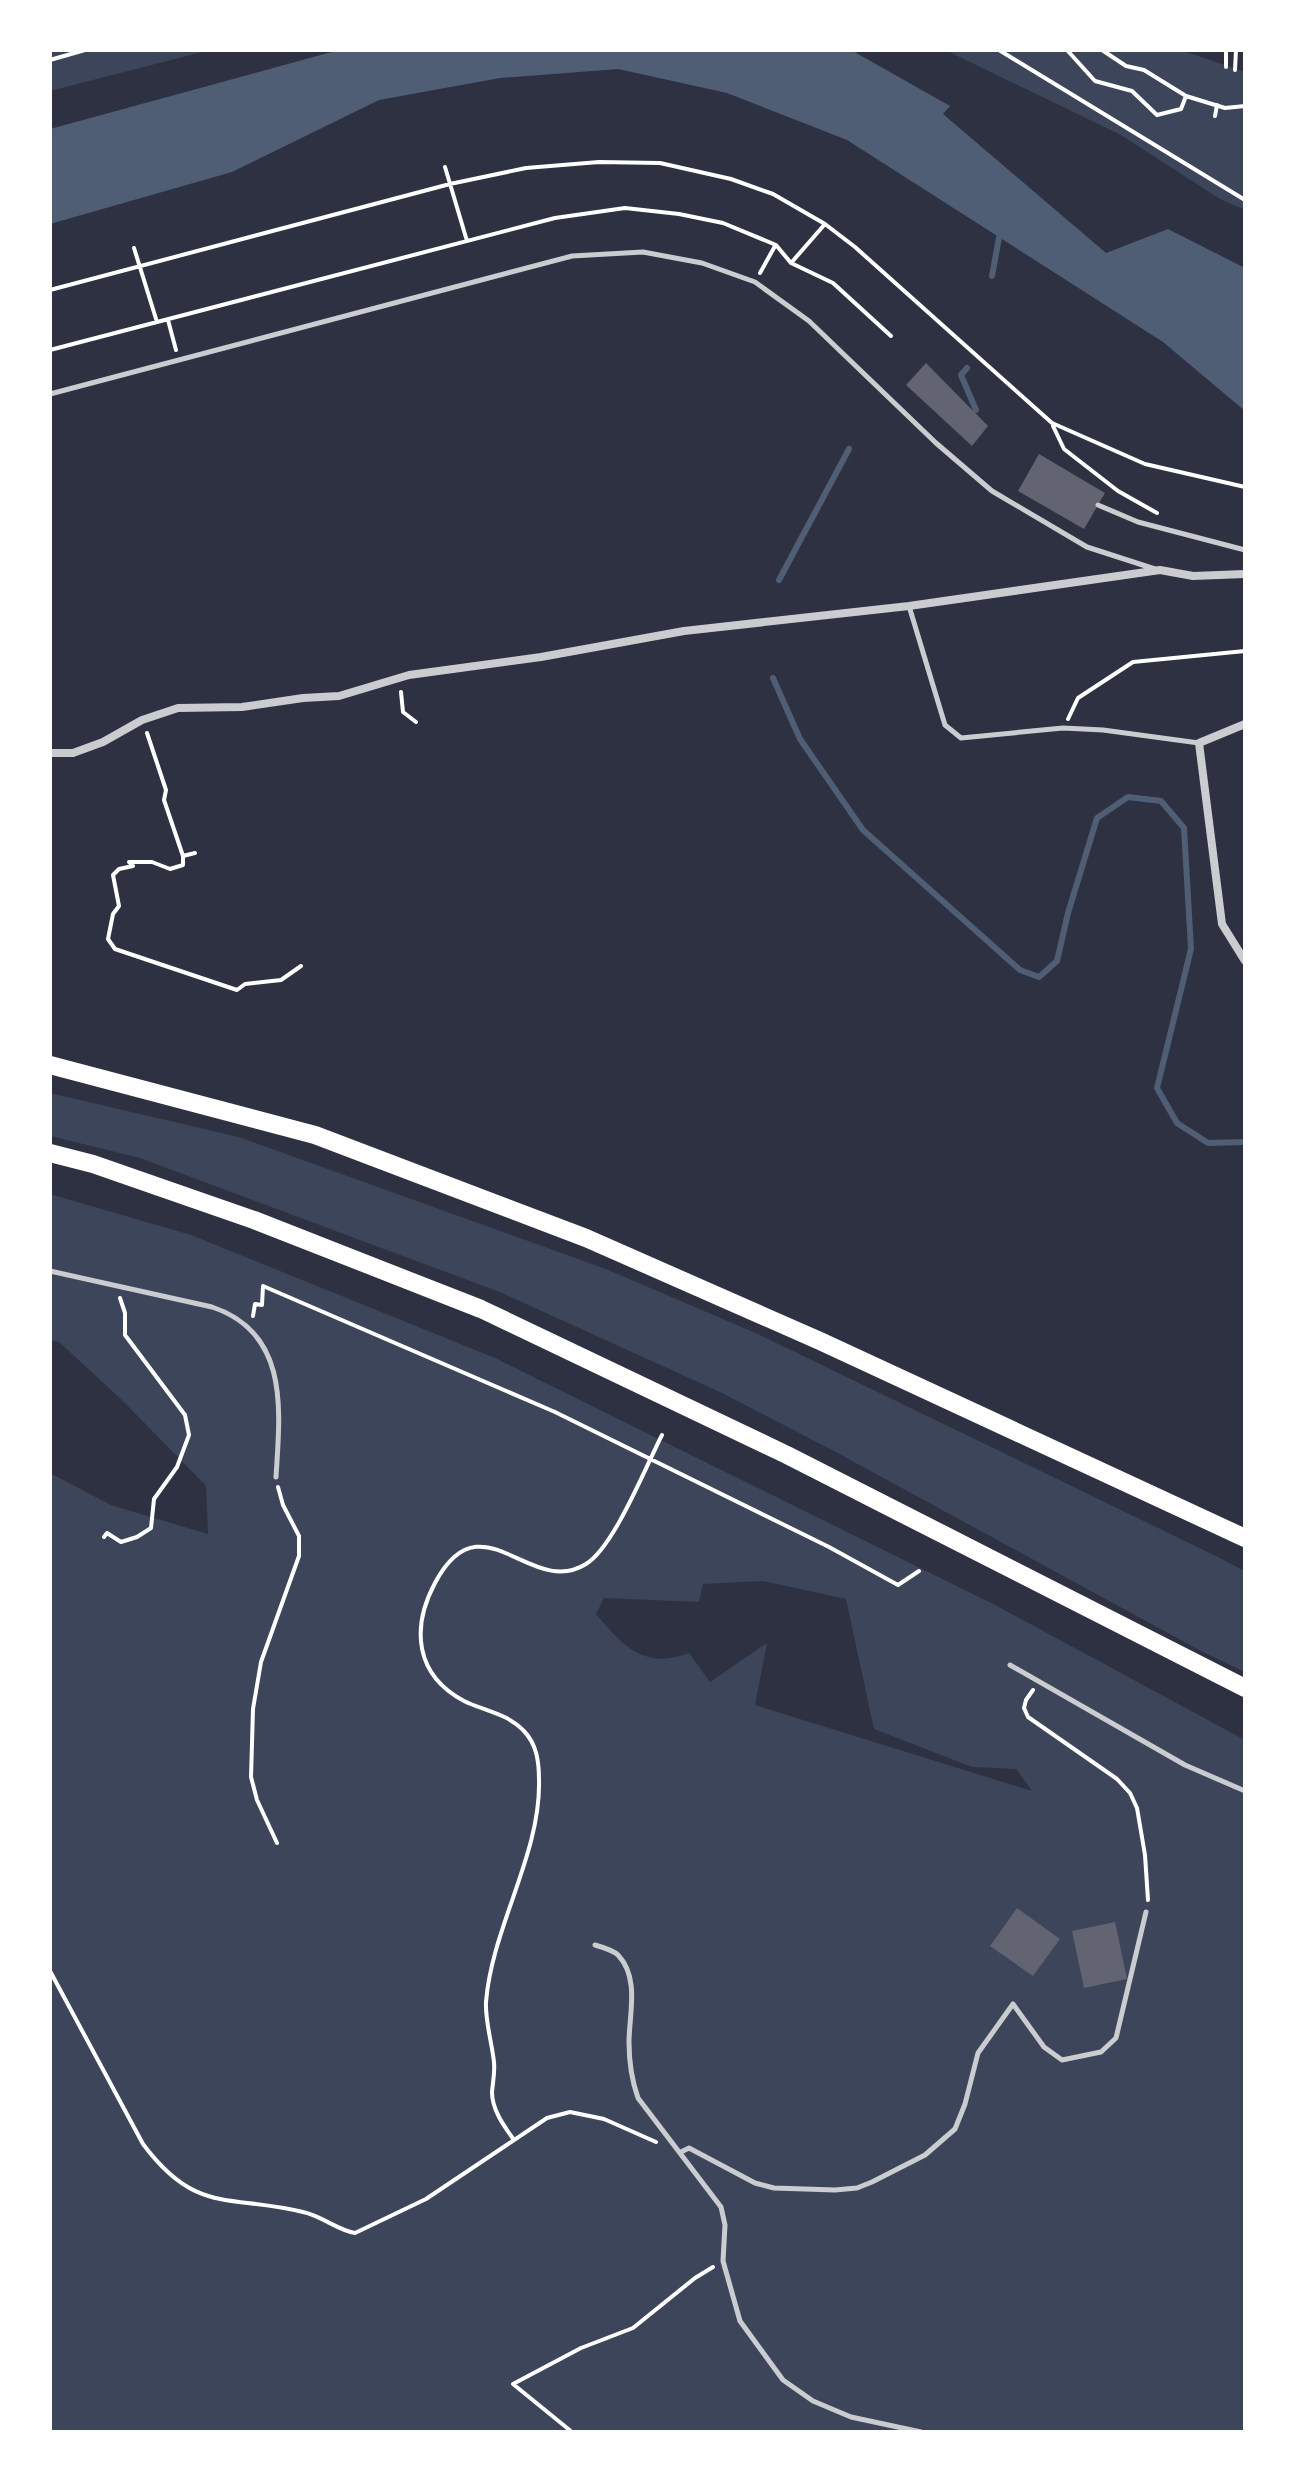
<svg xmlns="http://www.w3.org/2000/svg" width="1295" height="2482" viewBox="0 0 1295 2482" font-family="Rubik,sans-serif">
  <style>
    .green { fill: #3c4559; fill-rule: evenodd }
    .water { fill: #4f5d75 }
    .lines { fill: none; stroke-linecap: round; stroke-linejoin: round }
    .stream { stroke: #4f5d75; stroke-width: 6 }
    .building { fill: #626471 }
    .path { stroke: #fff; stroke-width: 4 }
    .service { stroke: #caccd0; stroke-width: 5 }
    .minor { stroke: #caccd0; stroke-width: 8 }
    .motorway { stroke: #fff; stroke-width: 18 }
  </style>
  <rect width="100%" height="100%" fill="#2d3142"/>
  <path class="green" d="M50,50h160l-160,41z
    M945,50h236l64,22v138l-25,-11 -99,-64z
    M50,1093l189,44 367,132 152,65 462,224 25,13v101l-44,-21 -369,-201 -110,-57 -220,-100 -362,-135 -90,-22z
    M50,1194l141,41 304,123 500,247 250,135v692h-1195v-959l61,32 97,29 -2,-48 -83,-85 -64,-59 -9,-2zM763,1581l83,18 28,130 98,38 44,2 16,22 -277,-86 12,-62 -57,39 -21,-29c-45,17 -66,-7 -93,-39l8,-16 95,4 4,-18z"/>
  <path class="water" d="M339,50h512l99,56 -7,8 163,139 62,-24 77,39v143l-82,-69 -316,-202 -120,-47 -109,-24 -118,9 -121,22 -147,72 -182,52v-95z"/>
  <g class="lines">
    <path class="stream" d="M992,276l8,-44
      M967,368l-6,7 15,35
      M779,580l70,-131
      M773,678l27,61 63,91 157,140 19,7 18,-16 11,-48 29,-95 31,-21 33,4 23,27 7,121 -34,139 20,35 31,20 37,-1"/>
  </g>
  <path class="building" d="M926,363l62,63 -16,20 -66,-61z
    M1039,454l66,39 -21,36 -66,-38z
    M1017,1908l43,31 -27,37 -43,-30z
    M1115,1922l12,57 -43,9 -12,-57z"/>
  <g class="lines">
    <path class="path" d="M999,50l246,150
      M1067,50l28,31 37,10 25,24 24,-6 5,-13
      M1102,50l24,16 18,4 42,26 39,12 20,-2
      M1226,50v17
      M50,60l35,-10
      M1235,70l1,-20
      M1215,116l2,-11
      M445,167l22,74
      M134,248l23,74
      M791,263l34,-39
      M760,273l15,-27
      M50,290l400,-106 76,-16 73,-6 61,1 71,16 42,15 52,30 30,23 197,176 93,41 100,23
      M168,320l8,30
      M50,350l505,-132 70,-10 54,6 44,9 53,22 15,18 42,20 58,53
      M1053,426l11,23 54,42 39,22
      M401,692l2,20 13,10
      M1068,719l10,-21 55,-36 112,-11
      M147,733l19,57 -2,10 19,56 12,-3
      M183,856v9l-13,4 -18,-7h-23l4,4 -14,3 -6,6 6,31 -6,8 -5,25 7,10 122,41 8,-6 36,-4 20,-14
      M253,1316l2,-12 7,1 1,-19 292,126 274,135 69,38 21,-14
      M104,1537l3,-4 14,9 16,-5 14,-9 3,-29 23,-32 12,-32 -4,-20 -60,-80v-22l-5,-15
      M1033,1690l-7,10 -2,8 4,9 89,62 13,14 7,15 8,47 3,45
      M277,1843l-20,-43 -6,-23 2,-68 8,-47 38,-106v-20l-16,-31 -5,-18
      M50,1971l93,173c53,71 86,50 160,68 19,4 34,18 52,21l71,-34 121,-81 23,-6 34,7 52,23
      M514,2140c-10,-14 -22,-30 -22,-48 1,-11 3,-20 2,-30 -2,-19 -9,-41 -8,-60 6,-75 55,-148 53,-222 0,-18 -2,-36 -16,-50 -15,-16 -41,-20 -59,-29 -49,-26 -53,-73 -29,-118 47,-88 95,16 151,-19 28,-17 60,-98 76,-129
      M572,2432l-59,-48 68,-36 52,-20 62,-50 18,-11"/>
    <path class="service" d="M50,394l522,-138 71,-4 59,11 53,19 54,39 127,122 56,48 95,56 68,22
      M1098,505l40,17 107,28
      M909,606l36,119 16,13 102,-10 40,2 96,13
      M50,1271l162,36c78,26 68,104 64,170
      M1010,1665l175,100 60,26
      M595,1945c7,2 18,5 23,10 22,23 11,60 11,87 0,19 3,39 9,56l83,109 4,18 -2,36 17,60 43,59 30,21 38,16 70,15
      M681,2152l8,-4 66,35 19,5 61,2 22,-2 15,-6 53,-27 30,-26 10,-25 13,-51 35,-49 31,43 18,13 39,-8 15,-14 30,-126"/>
    <path class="minor" d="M1245,724l-46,19 23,181 23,37
      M50,753h23l30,-11 39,-22 36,-12 64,-1 61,-9 36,-2 70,-21 132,-18 143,-26 225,-25 251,-36 33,6 52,-2"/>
    <path class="motorway" d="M50,1065l265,70 271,103 234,103 425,197
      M50,1153l43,11 161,56 227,89 306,146 458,233"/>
  </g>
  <rect width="1295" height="2482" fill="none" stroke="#ffffff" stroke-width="104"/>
</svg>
